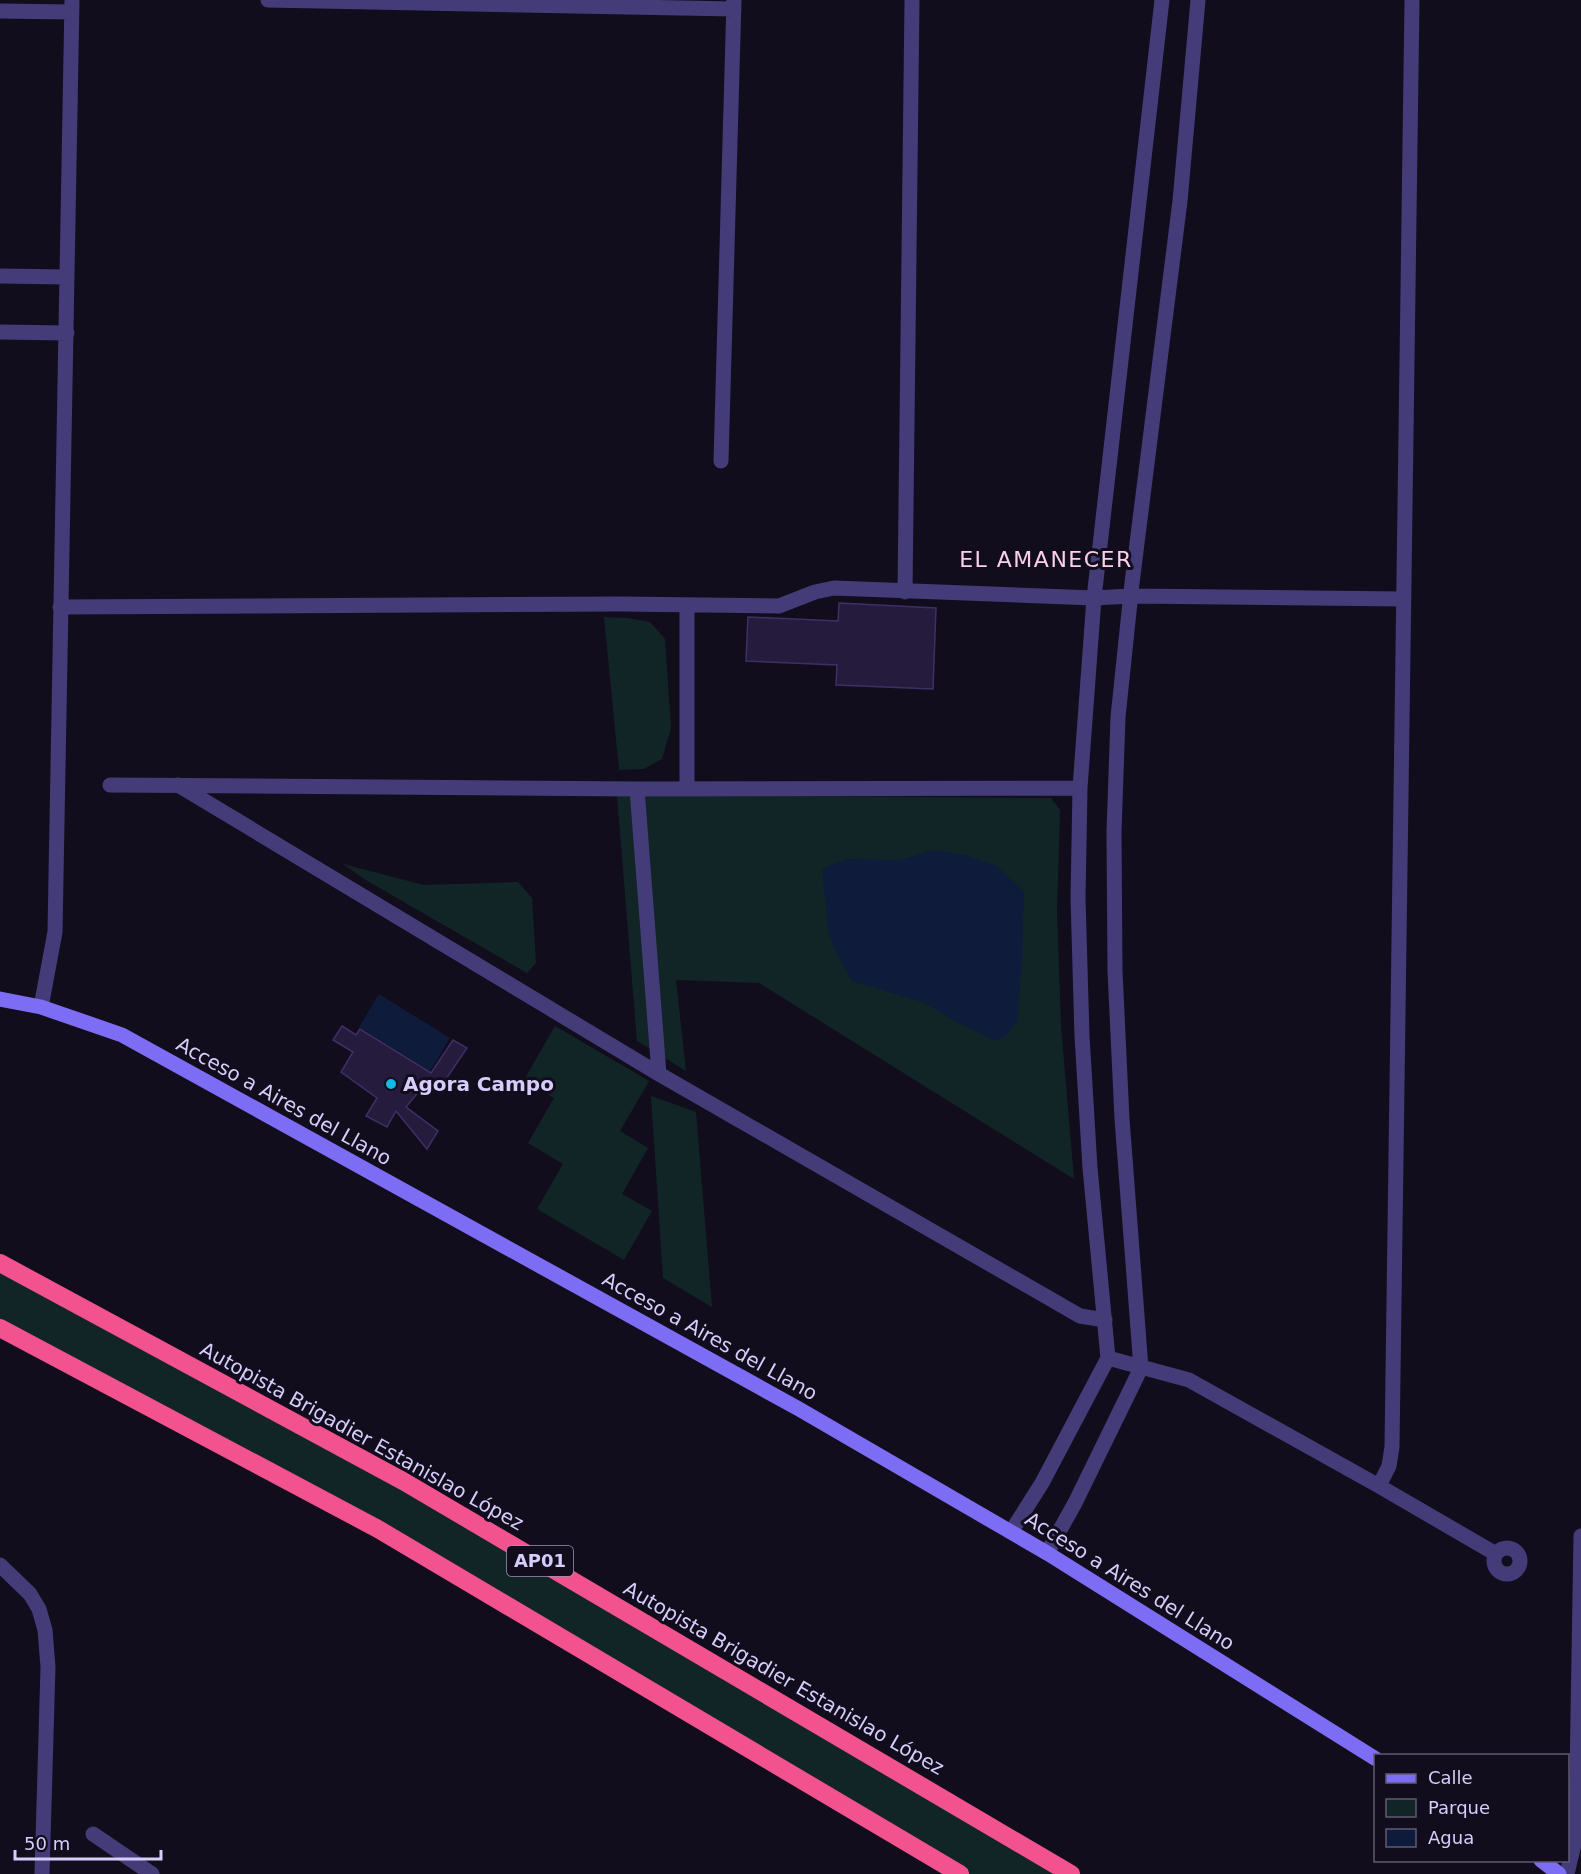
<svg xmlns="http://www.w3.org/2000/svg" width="1581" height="1874" viewBox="0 0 1581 1874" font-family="'DejaVu Sans',sans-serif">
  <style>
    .green { fill: #112527 }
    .water { fill: #0e1b3b }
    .building { fill: #251b3d; stroke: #3f2f67; stroke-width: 1.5 }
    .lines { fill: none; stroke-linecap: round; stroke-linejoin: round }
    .street { stroke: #443c79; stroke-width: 15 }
    .secondary { stroke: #7d6cf4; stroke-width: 15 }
    .highway { stroke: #f2528e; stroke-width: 18 }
    .poi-dot { fill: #11b9e3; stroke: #120d1d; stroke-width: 2 }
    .labels { text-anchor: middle; stroke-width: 6; stroke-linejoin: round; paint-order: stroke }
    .shield { fill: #120d1d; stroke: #9c93b8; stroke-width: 1.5 }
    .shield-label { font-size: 18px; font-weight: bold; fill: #d7cdfb }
    .poi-label { font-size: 20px; font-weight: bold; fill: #d7cdfb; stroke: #120d1d; text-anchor: start }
    .street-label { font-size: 20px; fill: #d7cdfb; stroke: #120d1d }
    .quarter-label { font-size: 22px; letter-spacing: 1.5px; fill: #fbcfe7; stroke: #120d1d }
  </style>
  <rect width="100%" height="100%" fill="#120d1d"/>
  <path class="green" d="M604,617l24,1 22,4 15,17 6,89 -9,31 -18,10 -25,1z
    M658,795l393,3 9,12 -3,102 4,114 13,153 -315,-196 -83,-3 10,91 -49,-30 -20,-245z
    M343,864l81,21 94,-3 14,16 4,65 -9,10 -163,-94z
    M555,1026l94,55 -29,50 28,17 -26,46 30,17 -28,49 -87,-51 26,-45 -35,-21 26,-45 -30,-18z
    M651,1096l45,16 16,195 -49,-29z
    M0,1263l403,218 668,393h-111l-582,-345 -378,-201z"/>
  <path class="water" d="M934,850l31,5 32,11 27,26 -2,65 -5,65 -10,13 -11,6 -38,-18 -33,-20 -73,-22 -16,-29 -8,-21 -6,-62 24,-10 54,1z
    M379,994l71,44 -20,33 -71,-44z"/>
  <path class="building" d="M839,603l97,5 -3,81 -97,-4 1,-20 -91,-4 2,-44 90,4z
    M342,1026l14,9 4,-6 71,44 22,-33 14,8 -27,40 -11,-9 -23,28 32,24 -11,18 -31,-38 -9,16 -21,-11 11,-18 -36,-26 12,-20 -20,-12z"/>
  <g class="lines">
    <path class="street" d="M268,0l466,9
      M0,11l71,1
      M0,276l67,1
      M0,332l67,1
      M721,461l13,-461
      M905,592l7,-592
      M687,606v183
      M60,607l563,-3 156,2 36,-14 19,-4 260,10 37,-2 272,3
      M110,785l527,4 443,-1
      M178,785l481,289 421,242 25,4
      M637,789l22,285
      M41,1007l14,-75 17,-932
      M1108,1358l81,22 190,106 117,68
      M1379,1486l10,-20 3,-19 20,-1447
      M1011,1532l31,-49 66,-125 -18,-190 -8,-132 -4,-138 2,-110 14,-190 68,-598
      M1494 1561a13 13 0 1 1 26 0a13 13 0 1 1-26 0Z
      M1047,1553l28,-50 66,-135 -19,-249 -7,-148 -1,-139 4,-115 14,-134 48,-382 18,-201
      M0,1565l30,29 9,15 6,21 3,37 -6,207
      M93,1834l59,40
      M1567,1874l9,-38 5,-300"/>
    <path class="secondary" d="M0,999l41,8 81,28 677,374 248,144 329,206
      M1541,1860l18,14"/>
    <path class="highway" d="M0,1263l403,218 668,393
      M0,1328l378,201 582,345"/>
  </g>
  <circle class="poi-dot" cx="391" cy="1084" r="6"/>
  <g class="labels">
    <rect class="shield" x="507" y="1546" width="66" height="30" rx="4.5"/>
    <g class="shield-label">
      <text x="540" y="1567">AP01</text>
    </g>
    <g class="poi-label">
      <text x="403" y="1091">Agora Campo</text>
    </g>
    <g class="street-label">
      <text transform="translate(284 1101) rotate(29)" y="7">Acceso a Aires del Llano</text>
      <text transform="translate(710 1336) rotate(29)" y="7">Acceso a Aires del Llano</text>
      <text transform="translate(362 1436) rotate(29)" y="7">Autopista Brigadier Estanislao López</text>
      <text transform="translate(1130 1581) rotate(32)" y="7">Acceso a Aires del Llano</text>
      <text transform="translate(784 1678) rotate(30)" y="7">Autopista Brigadier Estanislao López</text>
    </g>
    <g class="quarter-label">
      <text x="1046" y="567">EL AMANECER</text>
    </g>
  </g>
  <rect x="1374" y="1754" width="195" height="108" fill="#120d1d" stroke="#615a76" stroke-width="1.5"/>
  <rect x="1386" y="1774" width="30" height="9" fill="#7d6cf4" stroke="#615a76" stroke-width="1.5"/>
  <text x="1428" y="1784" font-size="18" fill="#d7cdfb">Calle</text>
  <rect x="1386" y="1799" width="30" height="18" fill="#112527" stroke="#615a76" stroke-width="1.5"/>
  <text x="1428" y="1814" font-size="18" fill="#d7cdfb">Parque</text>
  <rect x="1386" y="1829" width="30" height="18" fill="#0e1b3b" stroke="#615a76" stroke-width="1.5"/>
  <text x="1428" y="1844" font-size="18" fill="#d7cdfb">Agua</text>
  <path d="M15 1850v9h146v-9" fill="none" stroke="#d7cdfb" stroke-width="3"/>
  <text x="24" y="1850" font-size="18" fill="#d7cdfb" stroke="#120d1d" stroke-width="4.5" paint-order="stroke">50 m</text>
</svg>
